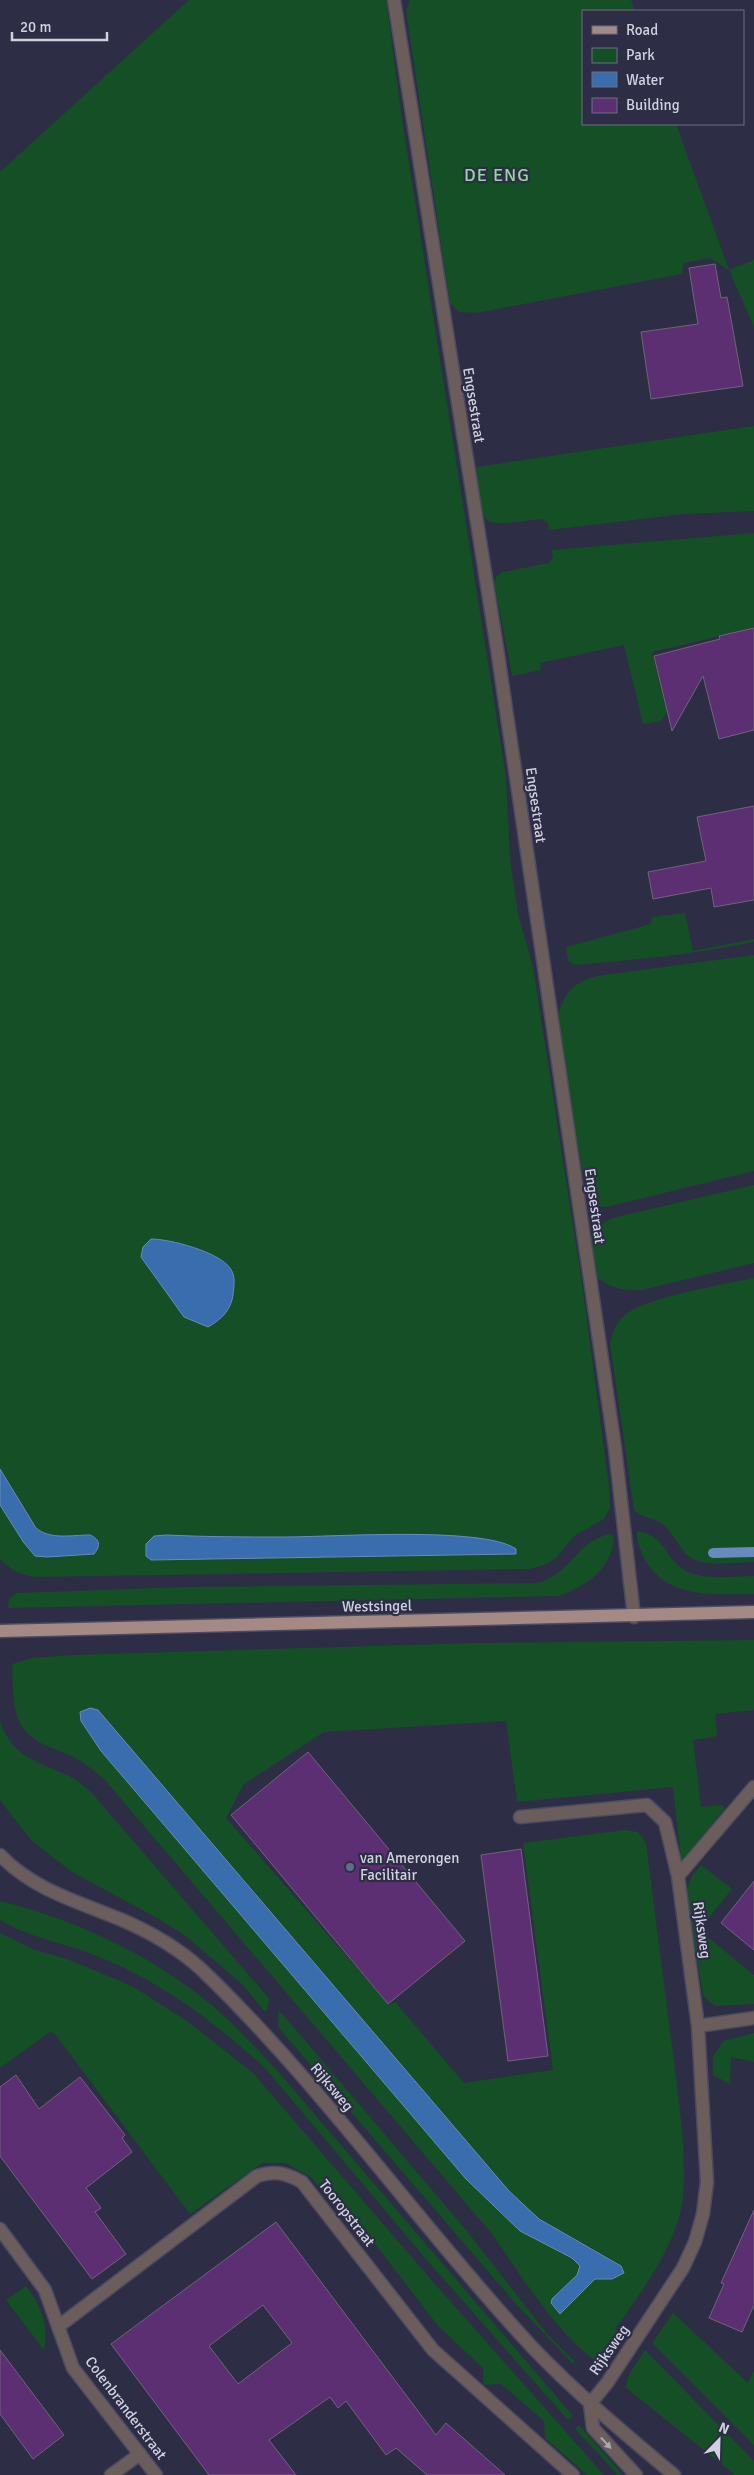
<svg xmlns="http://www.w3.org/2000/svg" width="754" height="2475" viewBox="0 0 754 2475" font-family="Signika,sans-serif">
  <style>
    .green { fill: #144f25; fill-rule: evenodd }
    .water { fill: #3a6dad; stroke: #678bbc }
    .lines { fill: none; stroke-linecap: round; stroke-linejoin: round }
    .stream { stroke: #678bbc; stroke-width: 10 }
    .building { fill: #5b2f71; stroke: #71637a; fill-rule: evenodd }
    .minor-casing { stroke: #4a4b61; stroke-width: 15 }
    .major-casing { stroke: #4a4b61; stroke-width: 15 }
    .minor { stroke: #6b5d5c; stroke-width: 12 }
    .major { stroke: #a58985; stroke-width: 12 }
    .oneway { fill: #ada8b2 }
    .service-dot { fill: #5c6f8a; stroke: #2d2e45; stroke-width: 2 }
    .labels { text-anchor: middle; stroke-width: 4.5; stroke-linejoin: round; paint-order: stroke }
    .street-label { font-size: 15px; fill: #d0d1e0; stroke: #2d2e45 }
    .poi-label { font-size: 15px; fill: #d0d1e0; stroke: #2d2e45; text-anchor: start }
    .quarter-label { font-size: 18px; letter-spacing: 1px; fill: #96d6a0; stroke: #2d2e45 }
  </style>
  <rect width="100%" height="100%" fill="#2d2e45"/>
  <path class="green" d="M189,0h197l16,119 104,658 4,82 8,55 15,53 50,323 26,197 1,21 -6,11 -30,17 -17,21 -10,7 -17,5 -493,8c-17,-2 -25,-6 -37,-18v-54l24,38 66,-8c-18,0 -40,5 -54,-7l-36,-59v-1297zM141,1257l80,63 -13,7 -34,-24zM167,1535c39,2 79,2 118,2 44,0 202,-11 231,12v5l-365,6 3,-24z
    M410,0h221l4,11h-52v113h93l53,146 25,-10v67l-25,-57 -19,-12 -26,5 -2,11 -206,39 -17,-1 -9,-9 -44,-292z
    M754,426v85l-70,3 -135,16 -1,-7 -7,-4c-64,7 -57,13 -65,-52z
    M754,533v95l-102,24 14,55 3,2 -8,12 -18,3 -19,-79 -84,18 1,7 -29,6 -18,-94 3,-6 6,-4 46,-9 4,-6 -1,-7z
    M685,913l8,38 61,-12v3c-59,12 -119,18 -179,23l-7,-4 -2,-14 85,-23 1,-7z
    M754,955v216l-147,36c-12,0 -17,-3 -21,-14l-29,-175c7,-25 15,-35 40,-42z
    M754,1185v78l-112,27c-19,1 -30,-2 -45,-12l-6,-41 9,-12 12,-7z
    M754,1278v284c-20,0 -53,7 -68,-8 -8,-9 -13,-20 -21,-28 -9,-9 -23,-7 -31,-16l-24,-167c3,-11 5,-19 14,-27 18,-18 102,-32 130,-38z
    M637,1531c28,4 27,26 47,39 20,11 48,6 70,6v18c-42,0 -89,6 -111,-38 -3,-7 -8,-18 -6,-25z
    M609,1534l5,2c-1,32 -28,51 -56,60l-550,12 1,-9 8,-6 167,-6 355,-4c34,-12 37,-41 70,-49z
    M754,1640v70l-39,4 2,20 -3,3 -21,3 8,67 21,-2 3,3 -42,52 -2,-1 -8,-72 -156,15 -11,-81 -182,11 -81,53 -17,33 163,187 6,-3 69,81 89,-13 -30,-227 102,-13 13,2 8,11c9,73 19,146 28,219 5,41 16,112 6,152 -12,43 -40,80 -65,115l8,6 -11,16 -16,10c-37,-25 -77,-88 -103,-126l-389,-456c-12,-10 -24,-20 -39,-26 -18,-8 -36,-11 -46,-32 -7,-16 -6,-39 -7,-57l20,-6 41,-3 403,-12zM90,1708l8,2 411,481 30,28 76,43 -3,17h-17l-35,35 -9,-10 1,-5 25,-24 3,-9 -8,-8 -52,-27 -54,-52 -365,-428 -20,-30z
    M0,1722c14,37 37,39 69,54 8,4 15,10 22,16l175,203 3,4 -2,12h-3l-21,-26 -56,-48 -30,-19 -85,-46 -41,-32 -31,-40z
    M701,1865l31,24 -33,41 55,45v29l-39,2 -12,-10 -16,-107 5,-13z
    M0,1901c73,18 145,51 204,98 26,20 48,45 71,69l298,348 -5,4 -143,-162 -159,-189c-53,-49 -110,-91 -177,-116 -30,-11 -61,-16 -89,-33z
    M0,1933l35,17 32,9 65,27 55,35 66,52 181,210 170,192h-17l-42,-37 -1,-17 -43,-37 -15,1 -3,-2v-15l-44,-41 -64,-83 -15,-3 -48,-63 -26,-15h-24l-72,51 -135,-180 -5,-2 -50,36z
    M279,2010l187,220 82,105 27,27 -2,2 -56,-59 -239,-278z
    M754,2033v29l-23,-5 -1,27 -17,-9v-18l10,-16z
    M26,2286c15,20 23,39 18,64l-38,-50z
    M673,2313l75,70 6,-12v74l-101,-101 1,-4z
    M645,2350l109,111v14h-19l-110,-88 5,-14z
    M579,2425l44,50h-5l-43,-46z"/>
  <path class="water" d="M151,1239c19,0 68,13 79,29 6,8 4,18 3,27 -2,15 -12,25 -25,32l-24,-10 -43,-60 2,-10z
    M0,1469l36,59c14,12 36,7 54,7 10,4 11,11 4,19l-47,3 -12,-1 -11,-13 -24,-38z
    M167,1535c39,2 79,2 118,2 46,0 199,-11 231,12v5l-365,6 -5,-4v-12l8,-8z
    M90,1708l8,2 411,481 30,28 82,47 3,7 -12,6h-17l-35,35 -9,-11 1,-4 25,-24 3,-9 -8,-8 -52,-27 -54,-52 -365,-428 -20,-30 -1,-9z"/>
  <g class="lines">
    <path class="stream" d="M713,1553l41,-1"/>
  </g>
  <path class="building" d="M715,264l6,34 6,-1 16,89 -92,13 -10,-67 57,-8 -9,-56z
    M754,628v102l-35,9 -16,-63 -31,55 -18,-75 66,-17 -1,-3z
    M754,806v94l-40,7 -3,-19 -58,11 -5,-27 58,-11 -9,-44z
    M308,1752l157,189 -77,63 -157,-189z
    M521,1849l27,207 -40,5 -27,-206z
    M754,1881v69l-33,-27z
    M16,2075l23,34 41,-32 45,58 -3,3 10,14 -46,36 15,20 -6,4 31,42 -34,25 -92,-123v-69z
    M754,2210v95l-12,27 -33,-14 15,-34 -3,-1z
    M276,2222l160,213 10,-12 59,52h-78l-31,-27 -10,7 -40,-54 -8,7 -8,-11 -61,43 27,35h-87l-98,-131zM263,2305l29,38 -54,41 -29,-38z
    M0,2350l64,85 -31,24 -33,-45z"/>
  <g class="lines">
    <defs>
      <path id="minor" d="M394,0l103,648 118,800 19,169
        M520,1817l127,-12 18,17 13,54 20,150 9,156 -4,32 -8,28 -12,26 -76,115 -17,21 3,24 43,47
        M0,1855c33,35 79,47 122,65 28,12 57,29 79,49 121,116 217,255 331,378 44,46 93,87 142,128
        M678,1876l76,-89
        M698,2026l56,-8
        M0,2229l45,61 28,78 83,107
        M59,2326l198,-150c17,-6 29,-3 45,6l131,168 140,125
        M111,2475l29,-21"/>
      <path id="major" d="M0,1631l754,-19"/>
    </defs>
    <use href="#minor" class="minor-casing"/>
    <use href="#major" class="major-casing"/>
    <use href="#minor" class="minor"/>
    <use href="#major" class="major"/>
  </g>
  <defs><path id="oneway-solid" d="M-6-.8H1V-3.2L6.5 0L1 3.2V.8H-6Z" transform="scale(1.25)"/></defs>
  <use class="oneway" href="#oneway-solid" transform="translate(606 2443) rotate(47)"/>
  <circle class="service-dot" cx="350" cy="1867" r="5"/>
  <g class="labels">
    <g class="street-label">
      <text transform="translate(474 405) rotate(81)" y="5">Engsestraat</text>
      <text transform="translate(536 805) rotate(82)" y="5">Engsestraat</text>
      <text transform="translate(595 1206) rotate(82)" y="5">Engsestraat</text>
      <text transform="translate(377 1606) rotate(-1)" y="5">Westsingel</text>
      <text transform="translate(702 1930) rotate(82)" y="5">Rijksweg</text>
      <text transform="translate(332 2087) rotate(50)" y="5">Rijksweg</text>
      <text transform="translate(347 2213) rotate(52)" y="5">Tooropstraat</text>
      <text transform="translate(609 2350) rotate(-55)" y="5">Rijksweg</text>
      <text transform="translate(126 2408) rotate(53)" y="5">Colenbranderstraat</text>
    </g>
    <g class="poi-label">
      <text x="360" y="1863">van Amerongen<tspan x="360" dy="17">Facilitair</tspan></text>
    </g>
    <g class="quarter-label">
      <text x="497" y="181">DE ENG</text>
    </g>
  </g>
  <rect x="582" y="10" width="162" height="115" fill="#2d2e45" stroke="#6e6f83"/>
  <rect x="592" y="26" width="25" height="8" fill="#a58985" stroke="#6e6f83"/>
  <text x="626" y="35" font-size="15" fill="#d0d1e0">Road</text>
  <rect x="592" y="48" width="25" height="15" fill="#144f25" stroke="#6e6f83"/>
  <text x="626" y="60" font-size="15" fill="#d0d1e0">Park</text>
  <rect x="592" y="72" width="25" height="15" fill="#3a6dad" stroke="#6e6f83"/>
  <text x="626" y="85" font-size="15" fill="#d0d1e0">Water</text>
  <rect x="592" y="98" width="25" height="15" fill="#5b2f71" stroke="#6e6f83"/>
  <text x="626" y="110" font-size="15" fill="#d0d1e0">Building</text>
  <g transform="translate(719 2440) rotate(23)" stroke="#2d2e45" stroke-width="4" paint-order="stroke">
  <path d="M0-4L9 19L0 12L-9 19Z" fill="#d0d1e0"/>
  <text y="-8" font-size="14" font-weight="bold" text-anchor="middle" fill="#d0d1e0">N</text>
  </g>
  <path d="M12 32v8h95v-8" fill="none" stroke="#d0d1e0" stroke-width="2.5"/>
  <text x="20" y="32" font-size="15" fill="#d0d1e0" stroke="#2d2e45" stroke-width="4" paint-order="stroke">20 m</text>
</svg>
